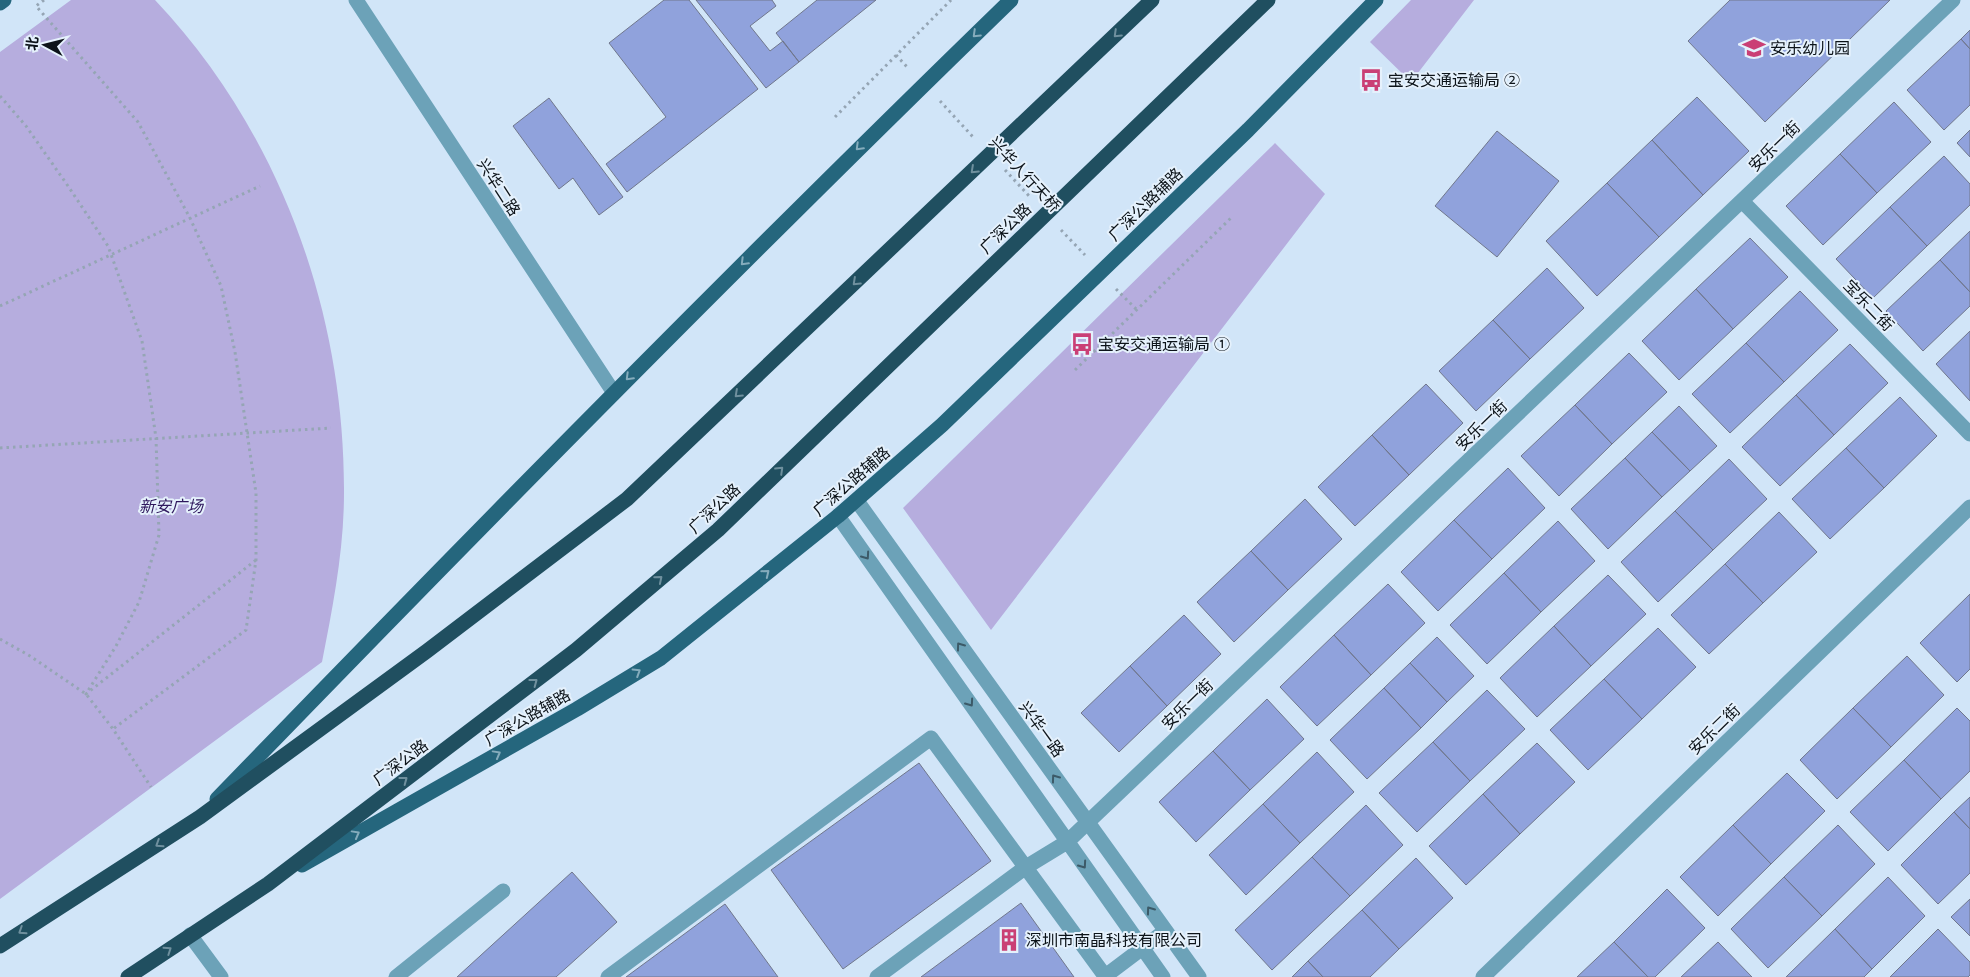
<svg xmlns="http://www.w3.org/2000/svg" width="1970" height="977" viewBox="0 0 1970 977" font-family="Spectral,'Noto Sans SC',serif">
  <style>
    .green { fill: #b6adde }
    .building { fill: #90a2dc; stroke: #70778c }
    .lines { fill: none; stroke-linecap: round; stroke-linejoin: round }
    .path { stroke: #95a5b4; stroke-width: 3; stroke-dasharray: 2.5 4; stroke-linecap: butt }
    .minor { stroke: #6ca2b8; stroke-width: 15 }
    .major { stroke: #25667d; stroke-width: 15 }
    .highway { stroke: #204f60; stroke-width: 15 }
    .oneway { stroke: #85acbc }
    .oneway2 { stroke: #6f909e }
    .oneway3 { stroke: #3c5a68 }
    .labels { text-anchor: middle; stroke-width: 4; stroke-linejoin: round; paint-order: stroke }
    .poi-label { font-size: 16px; fill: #0c1319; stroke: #e5f1fc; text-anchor: start }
    .street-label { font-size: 16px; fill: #0c1319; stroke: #e5f1fc }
    .park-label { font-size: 16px; font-style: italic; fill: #2f185d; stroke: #e5f1fc }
  </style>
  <rect width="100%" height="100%" fill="#d1e5f8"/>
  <path class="green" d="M71,0h84c125,132 190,313 189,493 0,57 -11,113 -22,169l-322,237v-847z
    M1411,0h63l-63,82 -41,-40z
    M1275,143l50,51 -334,436 -88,-122z"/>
  <path class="building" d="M664,0h25l69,89 -131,103 -21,-28 60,-47 -57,-74z
    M696,0h76l4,6 -26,20 20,25 13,-10 16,21 -33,26z
    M817,0h59l-77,62 -23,-29z
    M1730,0h160l-125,122 -77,-81z
    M1970,30v19l-9,-10z
    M1961,39l9,10v56l-26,25 -37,-40z
    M1697,97l52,54 -46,44 -51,-55z
    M549,98l74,99 -24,18 -26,-37 -14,11 -46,-63z
    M1894,102l37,40 -54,51 -37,-39z
    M1970,130v27l-13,-14z
    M1497,131l62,50 -62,76 -62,-51z
    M1652,140l51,55 -44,42 -52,-54z
    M1840,154l37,39 -54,52 -37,-39z
    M1944,156l26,28v21l-43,41 -37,-39z
    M1607,183l52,54 -62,59 -51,-55z
    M1890,207l37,39 -54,52 -37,-39z
    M1970,231v61l-30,-32z
    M1750,238l38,39 -55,52 -37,-40z
    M1940,260l30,32v14l-47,45 -37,-40z
    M1547,268l37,40 -54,51 -37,-39z
    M1696,289l37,40 -54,51 -37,-39z
    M1800,291l38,39 -54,52 -38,-39z
    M1493,320l37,39 -54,52 -37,-40z
    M1970,331v70l-34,-37z
    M1746,343l38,39 -54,51 -38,-39z
    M1850,344l38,39 -54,52 -38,-40z
    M1629,353l38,39 -55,52 -37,-39z
    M1426,384l37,39 -54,52 -37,-40z
    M1796,395l38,40 -54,51 -38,-39z
    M1900,397l37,39 -53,52 -38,-40z
    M1575,405l37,39 -53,52 -38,-40z
    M1679,406l38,40 -27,25 -38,-39z
    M1652,432l38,39 -28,26 -37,-39z
    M1372,435l37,40 -54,51 -37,-39z
    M1846,448l38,40 -54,51 -38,-40z
    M1625,458l37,39 -54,52 -37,-40z
    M1729,459l38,40 -54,51 -38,-39z
    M1508,468l37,40 -53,51 -38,-39z
    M1305,499l37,40 -54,51 -37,-39z
    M1675,511l38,39 -55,52 -37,-40z
    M1779,512l38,40 -54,51 -38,-39z
    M1454,520l38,39 -54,52 -37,-39z
    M1558,521l37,40 -54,51 -37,-39z
    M1251,551l37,39 -54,52 -37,-40z
    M1725,564l38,39 -54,51 -38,-39z
    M1504,573l37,39 -54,52 -37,-39z
    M1608,575l38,39 -55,52 -37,-40z
    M1388,584l37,39 -54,52 -37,-40z
    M1970,594v75l-13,13 -37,-39z
    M1184,615l37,39 -54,52 -37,-40z
    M1554,626l37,40 -54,51 -37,-39z
    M1658,628l38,39 -54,52 -38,-40z
    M1334,635l37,40 -54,51 -37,-39z
    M1437,637l37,39 -27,26 -37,-39z
    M1907,656l37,39 -53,52 -38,-39z
    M1410,663l37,39 -26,26 -37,-40z
    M1130,666l37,40 -48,46 -38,-39z
    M1604,679l38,40 -54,51 -38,-40z
    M1384,688l37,40 -54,51 -37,-39z
    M1487,690l38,39 -55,52 -37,-39z
    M1267,699l37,40 -54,51 -37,-39z
    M1853,708l38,39 -54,52 -37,-39z
    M1957,708l13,13v50l-29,28 -37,-39z
    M1433,742l37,39 -53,51 -38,-39z
    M1537,743l38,39 -55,52 -37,-40z
    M1213,751l37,39 -54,52 -37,-40z
    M1317,752l37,40 -54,51 -37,-39z
    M1904,760l37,39 -53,52 -38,-39z
    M919,763l72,98 -148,108 -72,-99z
    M1787,773l38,38 -54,53 -38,-39z
    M1483,794l37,40 -54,51 -37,-39z
    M1970,797v32l-16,-17z
    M1263,804l37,39 -54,52 -37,-40z
    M1366,805l37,40 -53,51 -38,-39z
    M1954,812l16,17v44l-32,31 -37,-39z
    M1733,825l38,39 -53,52 -38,-39z
    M1838,825l37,39 -53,52 -38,-39z
    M1312,857l38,39 -78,74 -37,-40z
    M1416,858l37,40 -54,51 -37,-39z
    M572,872l45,50 -61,55h-99z
    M1784,877l38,39 -54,52 -37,-39z
    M1888,877l37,39 -53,53 -37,-40z
    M1667,889l38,39 -50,49h-7l-34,-35z
    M1970,899v37l-19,-19z
    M1021,903l53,74h-153z
    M725,904l53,73h-152z
    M1362,910l37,39 -29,28h-47l-15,-16z
    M1835,929l37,40 -8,8h-78z
    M1938,929l32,33v13l-2,2h-78z
    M1614,942l34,35h-71z
    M1718,942l34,35h-71z
    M1308,961l15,16h-31z"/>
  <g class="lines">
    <path class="path" d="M44,0l-8,6 102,116 52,96 31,68 14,66 21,141v67l-10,70 -133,99
      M896,55l12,13
      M0,96l26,30 42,60 40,60 34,95 14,97 3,97 -20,67 -23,44 -30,48 170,-134
      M940,101l33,36
      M835,117l116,-117
      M1005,170l25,27
      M1061,230l24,25
      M1116,289l21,21
      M0,306l260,-120
      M1075,370l158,-154
      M0,448l331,-20
      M0,639l30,17 56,38 27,35 38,58"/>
    <path class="minor" d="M356,0l258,393
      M1742,201l228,233
      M857,501l342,476
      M838,516l325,461
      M190,935l31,42
      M396,977l107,-86
      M608,977l323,-239 174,238
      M877,977l149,-110 41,-25 20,-19 866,-823
      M1104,977l61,-46
      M1483,977l487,-470"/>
    <path class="major" d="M0,3l4,-3
      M217,799c261,-270 524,-537 794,-799
      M302,865l275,-156 84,-51 177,-142 104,-91 306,-295 128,-130"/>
    <path class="highway" d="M0,946l200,-129 227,-166 200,-152 525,-499
      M128,977l140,-93 308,-234 142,-120 550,-530"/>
  </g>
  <defs><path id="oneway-chevron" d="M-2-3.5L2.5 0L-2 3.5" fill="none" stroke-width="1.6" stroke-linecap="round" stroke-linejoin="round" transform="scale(1.25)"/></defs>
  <g class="oneway">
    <use href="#oneway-chevron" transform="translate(976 34) rotate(136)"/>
    <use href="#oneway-chevron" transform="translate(859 147) rotate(135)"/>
    <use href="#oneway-chevron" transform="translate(744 262) rotate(135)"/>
    <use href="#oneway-chevron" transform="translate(629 377) rotate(135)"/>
    <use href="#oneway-chevron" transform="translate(766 573) rotate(-39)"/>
    <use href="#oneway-chevron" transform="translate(637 672) rotate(-32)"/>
    <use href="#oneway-chevron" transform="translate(497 754) rotate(-29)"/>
    <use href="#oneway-chevron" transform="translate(356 834) rotate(-29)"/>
  </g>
  <g class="oneway2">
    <use href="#oneway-chevron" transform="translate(1117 34) rotate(136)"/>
    <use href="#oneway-chevron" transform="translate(974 170) rotate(137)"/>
    <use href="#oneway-chevron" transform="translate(856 282) rotate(137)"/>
    <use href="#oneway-chevron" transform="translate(738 394) rotate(137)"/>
    <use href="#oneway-chevron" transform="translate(780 470) rotate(-44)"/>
    <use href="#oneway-chevron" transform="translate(659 579) rotate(-40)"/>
    <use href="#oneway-chevron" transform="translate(534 682) rotate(-37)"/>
    <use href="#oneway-chevron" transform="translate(404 780) rotate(-37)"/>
    <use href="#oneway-chevron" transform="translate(159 844) rotate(147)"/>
    <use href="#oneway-chevron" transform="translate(22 931) rotate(147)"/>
    <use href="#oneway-chevron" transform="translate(168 950) rotate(-34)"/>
  </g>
  <g class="oneway3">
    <use href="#oneway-chevron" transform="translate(866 556) rotate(55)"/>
    <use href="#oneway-chevron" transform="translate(960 646) rotate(-126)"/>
    <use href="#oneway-chevron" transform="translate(970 703) rotate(55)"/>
    <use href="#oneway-chevron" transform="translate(1055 778) rotate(-126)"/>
    <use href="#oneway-chevron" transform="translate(1083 865) rotate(55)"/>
    <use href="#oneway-chevron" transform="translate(1150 910) rotate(-126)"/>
  </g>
  <defs>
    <symbol id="school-bare" viewBox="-9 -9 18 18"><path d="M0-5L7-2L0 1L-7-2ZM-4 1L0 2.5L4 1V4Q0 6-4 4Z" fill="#ca3f75" stroke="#e5f1fc" stroke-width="2.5" paint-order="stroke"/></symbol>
    <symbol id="bus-bare" viewBox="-9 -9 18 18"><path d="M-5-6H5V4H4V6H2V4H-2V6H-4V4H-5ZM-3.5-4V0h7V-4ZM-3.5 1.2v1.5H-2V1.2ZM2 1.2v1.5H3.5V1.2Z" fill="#ca3f75" stroke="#e5f1fc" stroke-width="2.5" paint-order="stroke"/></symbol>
    <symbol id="building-bare" viewBox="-9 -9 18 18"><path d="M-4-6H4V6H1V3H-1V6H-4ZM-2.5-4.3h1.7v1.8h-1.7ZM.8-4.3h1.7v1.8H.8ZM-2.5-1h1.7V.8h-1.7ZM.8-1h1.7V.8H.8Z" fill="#ca3f75" stroke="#e5f1fc" stroke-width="2.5" paint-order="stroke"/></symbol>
  </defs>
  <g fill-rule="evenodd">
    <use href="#school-bare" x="1738" y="32" width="32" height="32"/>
    <use href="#bus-bare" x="1355" y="64" width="32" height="32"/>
    <use href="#bus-bare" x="1066" y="328" width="32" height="32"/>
    <use href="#building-bare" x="993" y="924" width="32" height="32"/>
  </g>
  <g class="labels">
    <g class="poi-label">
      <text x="1770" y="54">安乐幼儿园</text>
      <text x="1388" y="86">宝安交通运输局 ②</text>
      <text x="1098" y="350">宝安交通运输局 ①</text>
      <text x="1026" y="946">深圳市南晶科技有限公司</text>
    </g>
    <g class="street-label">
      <text transform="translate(1774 146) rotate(-44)" y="6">安乐一街</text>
      <text transform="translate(1025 174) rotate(47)" y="6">兴华人行天桥</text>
      <text transform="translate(499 187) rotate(57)" y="6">兴华二路</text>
      <text transform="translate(1145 204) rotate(-44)" y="6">广深公路辅路</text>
      <text transform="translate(1005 228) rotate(-44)" y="6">广深公路</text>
      <text transform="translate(1869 305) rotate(46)" y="6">宝乐二街</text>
      <text transform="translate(1481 425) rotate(-44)" y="6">安乐一街</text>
      <text transform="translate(851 481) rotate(-41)" y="6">广深公路辅路</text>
      <text transform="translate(714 508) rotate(-43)" y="6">广深公路</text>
      <text transform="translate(1187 704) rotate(-44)" y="6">安乐一街</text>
      <text transform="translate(527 717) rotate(-30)" y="6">广深公路辅路</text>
      <text transform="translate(1042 729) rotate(54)" y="6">兴华一路</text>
      <text transform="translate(1714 729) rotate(-44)" y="6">安乐二街</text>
      <text transform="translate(400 762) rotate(-37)" y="6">广深公路</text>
    </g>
    <g class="park-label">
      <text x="171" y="512">新安广场</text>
    </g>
  </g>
  <g transform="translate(45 45) rotate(277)" stroke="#e5f1fc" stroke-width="4" paint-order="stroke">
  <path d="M0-4L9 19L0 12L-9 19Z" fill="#0c1319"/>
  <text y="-8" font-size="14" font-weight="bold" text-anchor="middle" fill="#0c1319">北</text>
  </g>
</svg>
